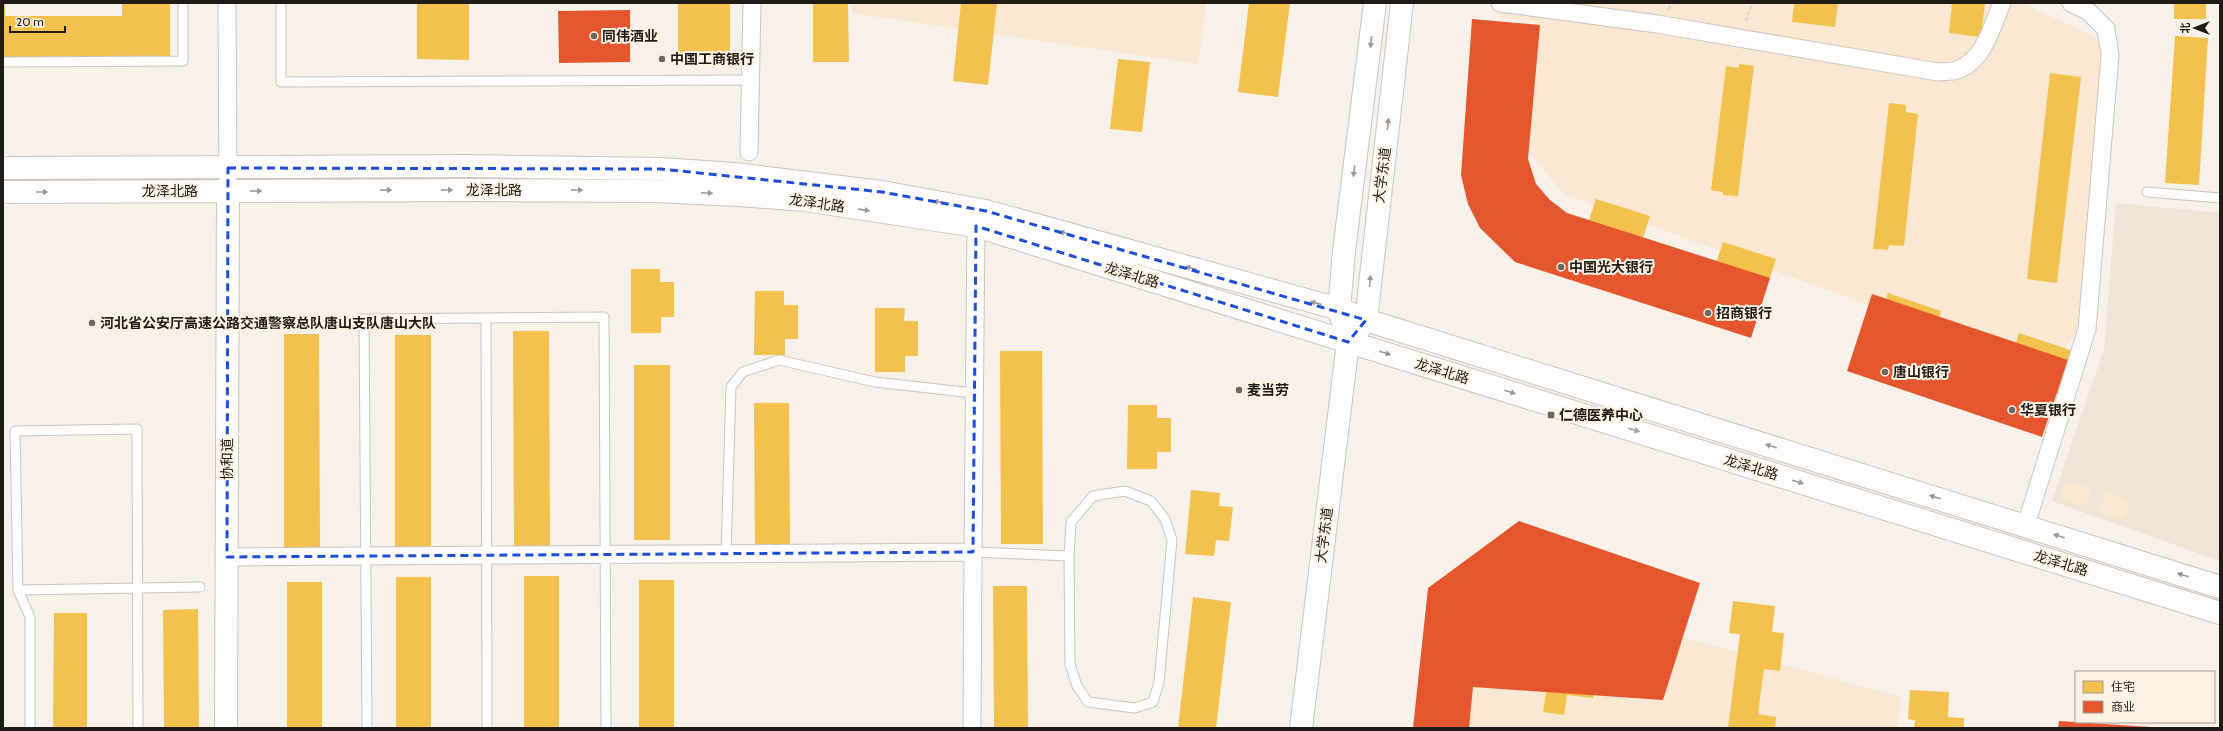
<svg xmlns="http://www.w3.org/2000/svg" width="2223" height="731" viewBox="0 0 2223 731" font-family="Cabin,'Noto Sans SC',sans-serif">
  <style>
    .built { fill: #f0e5d6 }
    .green { fill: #fae8d2 }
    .homes { fill: #f2c14e }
    .shops { fill: #e4572e }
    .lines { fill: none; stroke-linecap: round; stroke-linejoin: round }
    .service-casing { stroke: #cac5bf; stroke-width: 11 }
    .minor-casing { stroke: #cac5bf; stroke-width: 19 }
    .tertiary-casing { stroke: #cac5bf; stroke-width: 24 }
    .secondary-casing { stroke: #cac5bf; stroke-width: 24 }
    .path { stroke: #dbd9d6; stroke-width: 2.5; stroke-dasharray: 4 2; stroke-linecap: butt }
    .service { stroke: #fefdfc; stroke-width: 9 }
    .minor { stroke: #fefdfc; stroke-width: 17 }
    .tertiary { stroke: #fefdfc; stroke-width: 22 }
    .secondary { stroke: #fefdfc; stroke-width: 22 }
    .oneway { fill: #9a9794 }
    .marked { fill: none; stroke: #1d4ed8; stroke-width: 3; stroke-dasharray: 8 5; stroke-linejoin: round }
    .poi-dot { fill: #6b6660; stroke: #fdf2e3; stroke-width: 1.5 }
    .labels { text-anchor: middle; stroke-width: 4; stroke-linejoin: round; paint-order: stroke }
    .poi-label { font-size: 14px; font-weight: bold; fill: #1f1b16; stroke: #fdf2e3; text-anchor: start }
    .street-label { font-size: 14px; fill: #1f1b16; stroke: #fdf2e3 }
  </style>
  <rect width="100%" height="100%" fill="#f7f1e9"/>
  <path class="built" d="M2116,203l104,10v348l-168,-60 52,-152z"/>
  <path class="green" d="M852,3h354l-8,61 -347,-51z
    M1501,3h522l72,34 10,23 -26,269 -29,42 -486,-177 -40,-48 12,-125 -37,-3z
    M2066,481l25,7 -6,19 -25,-8z
    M2108,492l18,7 4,14 -10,7 -19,-7 -1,-3 5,-17z
    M1570,606l331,91 -3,31h-448l12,-58z"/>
  <path class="homes" d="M3,3h2v13h117v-13h48v59h-167z
    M417,3h52v57l-52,-1z
    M678,3h52v54h-52z
    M813,3h35l1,59h-36z
    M961,3h36l-9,82 -35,-4z
    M1249,3h41l-12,94 -40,-5z
    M1794,3h44l-3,24 -43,-5z
    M1952,3h33l-4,34 -32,-4z
    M2174,3h32v16h-32z
    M1485,23l47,4 -10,127 -47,-4z
    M2175,36l33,2 -9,147 -34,-2z
    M1118,59l32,3 -8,70 -32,-3z
    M1739,64l15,2 -16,130 -15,-1v-3l-12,-2 15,-124 13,2z
    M2050,73l31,4 -24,206 -30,-4z
    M1889,103l17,2v7l12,2 -14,132 -15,-1 -1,5 -15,-1z
    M1596,199l54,17 -14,44 -7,-2 -10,29 -7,-3 -1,3 -34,-11 11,-37 -5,-1z
    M1723,242l53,17 -14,44 -7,-2 -9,29 -7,-3 -1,4 -35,-12 12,-36 -5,-2z
    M631,269h29v13h14v35h-13v16h-30z
    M755,291h29v14h14v34h-13v16h-31z
    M1888,293l53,18 -13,44 -8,-3 -9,30 -7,-3 -1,3 -35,-11 12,-37 -5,-1z
    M875,308h30l-1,13h14v35h-13v16h-30z
    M513,331h36l1,215h-36z
    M2019,333l54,18 -14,44 -7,-3 -9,30 -8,-3 -1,3 -34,-11 11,-37 -4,-1z
    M284,334h35l1,215h-36z
    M395,335h36v214l-36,1z
    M1000,351h42l1,193h-42z
    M634,365h36v175h-36z
    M754,403h35l1,144h-35z
    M1128,405h29v13h14v34h-14v17h-30z
    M1191,490l29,3 -1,13 14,1 -4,34 -13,-1 -2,16 -29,-2z
    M1554,545l44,6 -4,28 14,2 -5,34 -19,-3 -7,47 22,3 -6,36 -26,-3 -3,20 -21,-3 20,-134 -13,-2z
    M524,576h35v152h-35z
    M396,577h35v151h-35z
    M639,580h35v148h-35z
    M287,582h35v146h-35z
    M993,586h34l1,142h-34z
    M1193,597l38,5 -15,126h-38z
    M1733,601l42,5 -3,26 12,1 -4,38 -16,-2 -6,45 18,3 -1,11h-47l12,-94 -11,-1z
    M198,609l1,119h-35l-1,-118z
    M54,613h33v115h-34z
    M1910,690l39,2 -1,25 16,1v10h-50l1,-8 -7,-1z"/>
  <path class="shops" d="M630,10v52l-71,1 -1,-52z
    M1472,19l68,6 -12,134 8,25 14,16 17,13 203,65 -19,60 -236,-76 -35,-34 -12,-24 -7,-29z
    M1872,294l196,66 -26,77 -195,-66z
    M1519,521l181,62 -37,117 -190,-13 -4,41h-56l15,-140z
    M2059,721l92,6v1h-93z"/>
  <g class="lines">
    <defs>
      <path id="service" d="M281,3v79l469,-2
        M3,62l180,-1v-58
        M2147,192l73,6
        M486,318l1,410
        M1125,491l26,10 14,18 7,21 -13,142 -6,20 -18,6 -47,-6 -11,-16 -7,-22 -1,-108 2,-34 22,-26z
        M973,552l96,4
        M726,553l5,-166 12,-15 36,-12 96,22 98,11
        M18,590l182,-3
        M30,728v-111l-12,-27 -3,-159 122,-2 1,299
        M367,728l-3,-409 240,-2 2,411"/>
      <path id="minor" d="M227,3l1,188
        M1500,3l157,21 281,48c6,-1 14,0 19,-2 27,-9 35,-44 45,-67
        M749,152l3,-149
        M2026,525l61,-196 23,-274 -4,-26 -17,-17 -18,-9
        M227,557l746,-5 3,-326
        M972,728l1,-176"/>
      <path id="tertiary" d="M226,728l2,-537
        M1301,728l47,-386"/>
      <path id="secondary" d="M3,168l464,-2 194,3 74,5 147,18 104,19 353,98 27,11 854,267
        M3,192l474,-2 177,1 85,4 66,5 171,26 1244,387
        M1343,323l-4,-14 5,-58 31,-248
        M1357,331l9,-11 36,-317"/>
    </defs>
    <use href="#service" class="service-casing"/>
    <use href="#minor" class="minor-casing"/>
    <use href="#tertiary" class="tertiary-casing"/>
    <use href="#secondary" class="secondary-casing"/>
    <path class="path" d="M1668,9l5,-6
      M1746,21l6,-18"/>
    <use href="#service" class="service"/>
    <use href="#minor" class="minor"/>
    <use href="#tertiary" class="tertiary"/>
    <use href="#secondary" class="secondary"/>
  </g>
  <defs><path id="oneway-solid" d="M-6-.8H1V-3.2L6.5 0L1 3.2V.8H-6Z"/></defs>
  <g class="oneway">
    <use href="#oneway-solid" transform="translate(1371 42) rotate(97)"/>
    <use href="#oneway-solid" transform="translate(1388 124) rotate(-83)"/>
    <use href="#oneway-solid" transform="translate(1354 171) rotate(97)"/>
    <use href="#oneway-solid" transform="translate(386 190)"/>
    <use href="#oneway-solid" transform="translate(447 190)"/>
    <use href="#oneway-solid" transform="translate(577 190)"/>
    <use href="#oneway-solid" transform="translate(256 191)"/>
    <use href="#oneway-solid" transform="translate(42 192)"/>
    <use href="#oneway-solid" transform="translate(707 193) rotate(2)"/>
    <use href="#oneway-solid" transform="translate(939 202) rotate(-169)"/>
    <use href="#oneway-solid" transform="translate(864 210) rotate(9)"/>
    <use href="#oneway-solid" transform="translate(1065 233) rotate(-165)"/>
    <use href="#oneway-solid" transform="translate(1191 268) rotate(-165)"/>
    <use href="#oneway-solid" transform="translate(1370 281) rotate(-85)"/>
    <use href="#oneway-solid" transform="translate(1316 303) rotate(-165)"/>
    <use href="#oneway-solid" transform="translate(1385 353) rotate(17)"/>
    <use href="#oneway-solid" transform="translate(1510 392) rotate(17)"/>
    <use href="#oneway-solid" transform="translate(1634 430) rotate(17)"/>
    <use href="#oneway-solid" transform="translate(1771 446) rotate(-163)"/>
    <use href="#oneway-solid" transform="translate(1798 482) rotate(17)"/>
    <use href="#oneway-solid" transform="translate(1935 497) rotate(-163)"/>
    <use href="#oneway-solid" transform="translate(2059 536) rotate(-162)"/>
    <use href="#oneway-solid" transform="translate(2183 575) rotate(-162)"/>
  </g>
  <path class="marked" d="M228,168l433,1 221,23 104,19 380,109 -18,22 -372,-116 -3,326 -746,5z"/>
  <g class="poi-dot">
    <circle cx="594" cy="36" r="4"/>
    <circle cx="662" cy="59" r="4"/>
    <circle cx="1561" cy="267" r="4"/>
    <circle cx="1708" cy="313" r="4"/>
    <circle cx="92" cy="323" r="4"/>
    <circle cx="1885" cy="372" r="4"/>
    <circle cx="1239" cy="390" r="4"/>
    <circle cx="2012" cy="410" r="4"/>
    <rect x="1547" y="411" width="8" height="8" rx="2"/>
  </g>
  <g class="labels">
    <g class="poi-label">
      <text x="602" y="41">同伟酒业</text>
      <text x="670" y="64">中国工商银行</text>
      <text x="1569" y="272">中国光大银行</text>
      <text x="1716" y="318">招商银行</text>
      <text x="100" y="328">河北省公安厅高速公路交通警察总队唐山支队唐山大队</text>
      <text x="1893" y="377">唐山银行</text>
      <text x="1247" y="395">麦当劳</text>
      <text x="2020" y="415">华夏银行</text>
      <text x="1559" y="420">仁德医养中心</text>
    </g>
    <g class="street-label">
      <text transform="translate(1382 175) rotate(-83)" y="5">大学东道</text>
      <text x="494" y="195">龙泽北路</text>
      <text x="170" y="196">龙泽北路</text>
      <text transform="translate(817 203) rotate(8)" y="5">龙泽北路</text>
      <text transform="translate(1132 275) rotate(17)" y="5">龙泽北路</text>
      <text transform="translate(1442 371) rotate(17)" y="5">龙泽北路</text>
      <text transform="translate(227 459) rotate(-90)" y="5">协和道</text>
      <text transform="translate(1751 467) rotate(17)" y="5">龙泽北路</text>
      <text transform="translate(1324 535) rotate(-83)" y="5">大学东道</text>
      <text transform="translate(2061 563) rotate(17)" y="5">龙泽北路</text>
    </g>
  </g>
  <rect width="2223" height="731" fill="none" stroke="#1f1b16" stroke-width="8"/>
  <rect x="2075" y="671" width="140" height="52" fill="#fdf2e3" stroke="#a49c91"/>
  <rect x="2083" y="681" width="20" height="12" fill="#f2c14e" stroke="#a49c91"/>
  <text x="2111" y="691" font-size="12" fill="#1f1b16">住宅</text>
  <rect x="2083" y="701" width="20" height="12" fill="#e4572e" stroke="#a49c91"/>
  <text x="2111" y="711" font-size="12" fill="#1f1b16">商业</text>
  <g transform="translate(2195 28) rotate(270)" stroke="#fdf2e3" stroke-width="3" paint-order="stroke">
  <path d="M0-3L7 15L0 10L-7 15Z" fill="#1f1b16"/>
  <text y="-6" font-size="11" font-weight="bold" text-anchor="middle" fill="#1f1b16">北</text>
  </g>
  <path d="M10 26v6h55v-6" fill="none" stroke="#1f1b16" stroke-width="2"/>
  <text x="16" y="26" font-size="12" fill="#1f1b16" stroke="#fdf2e3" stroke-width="3" paint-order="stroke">20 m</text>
</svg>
